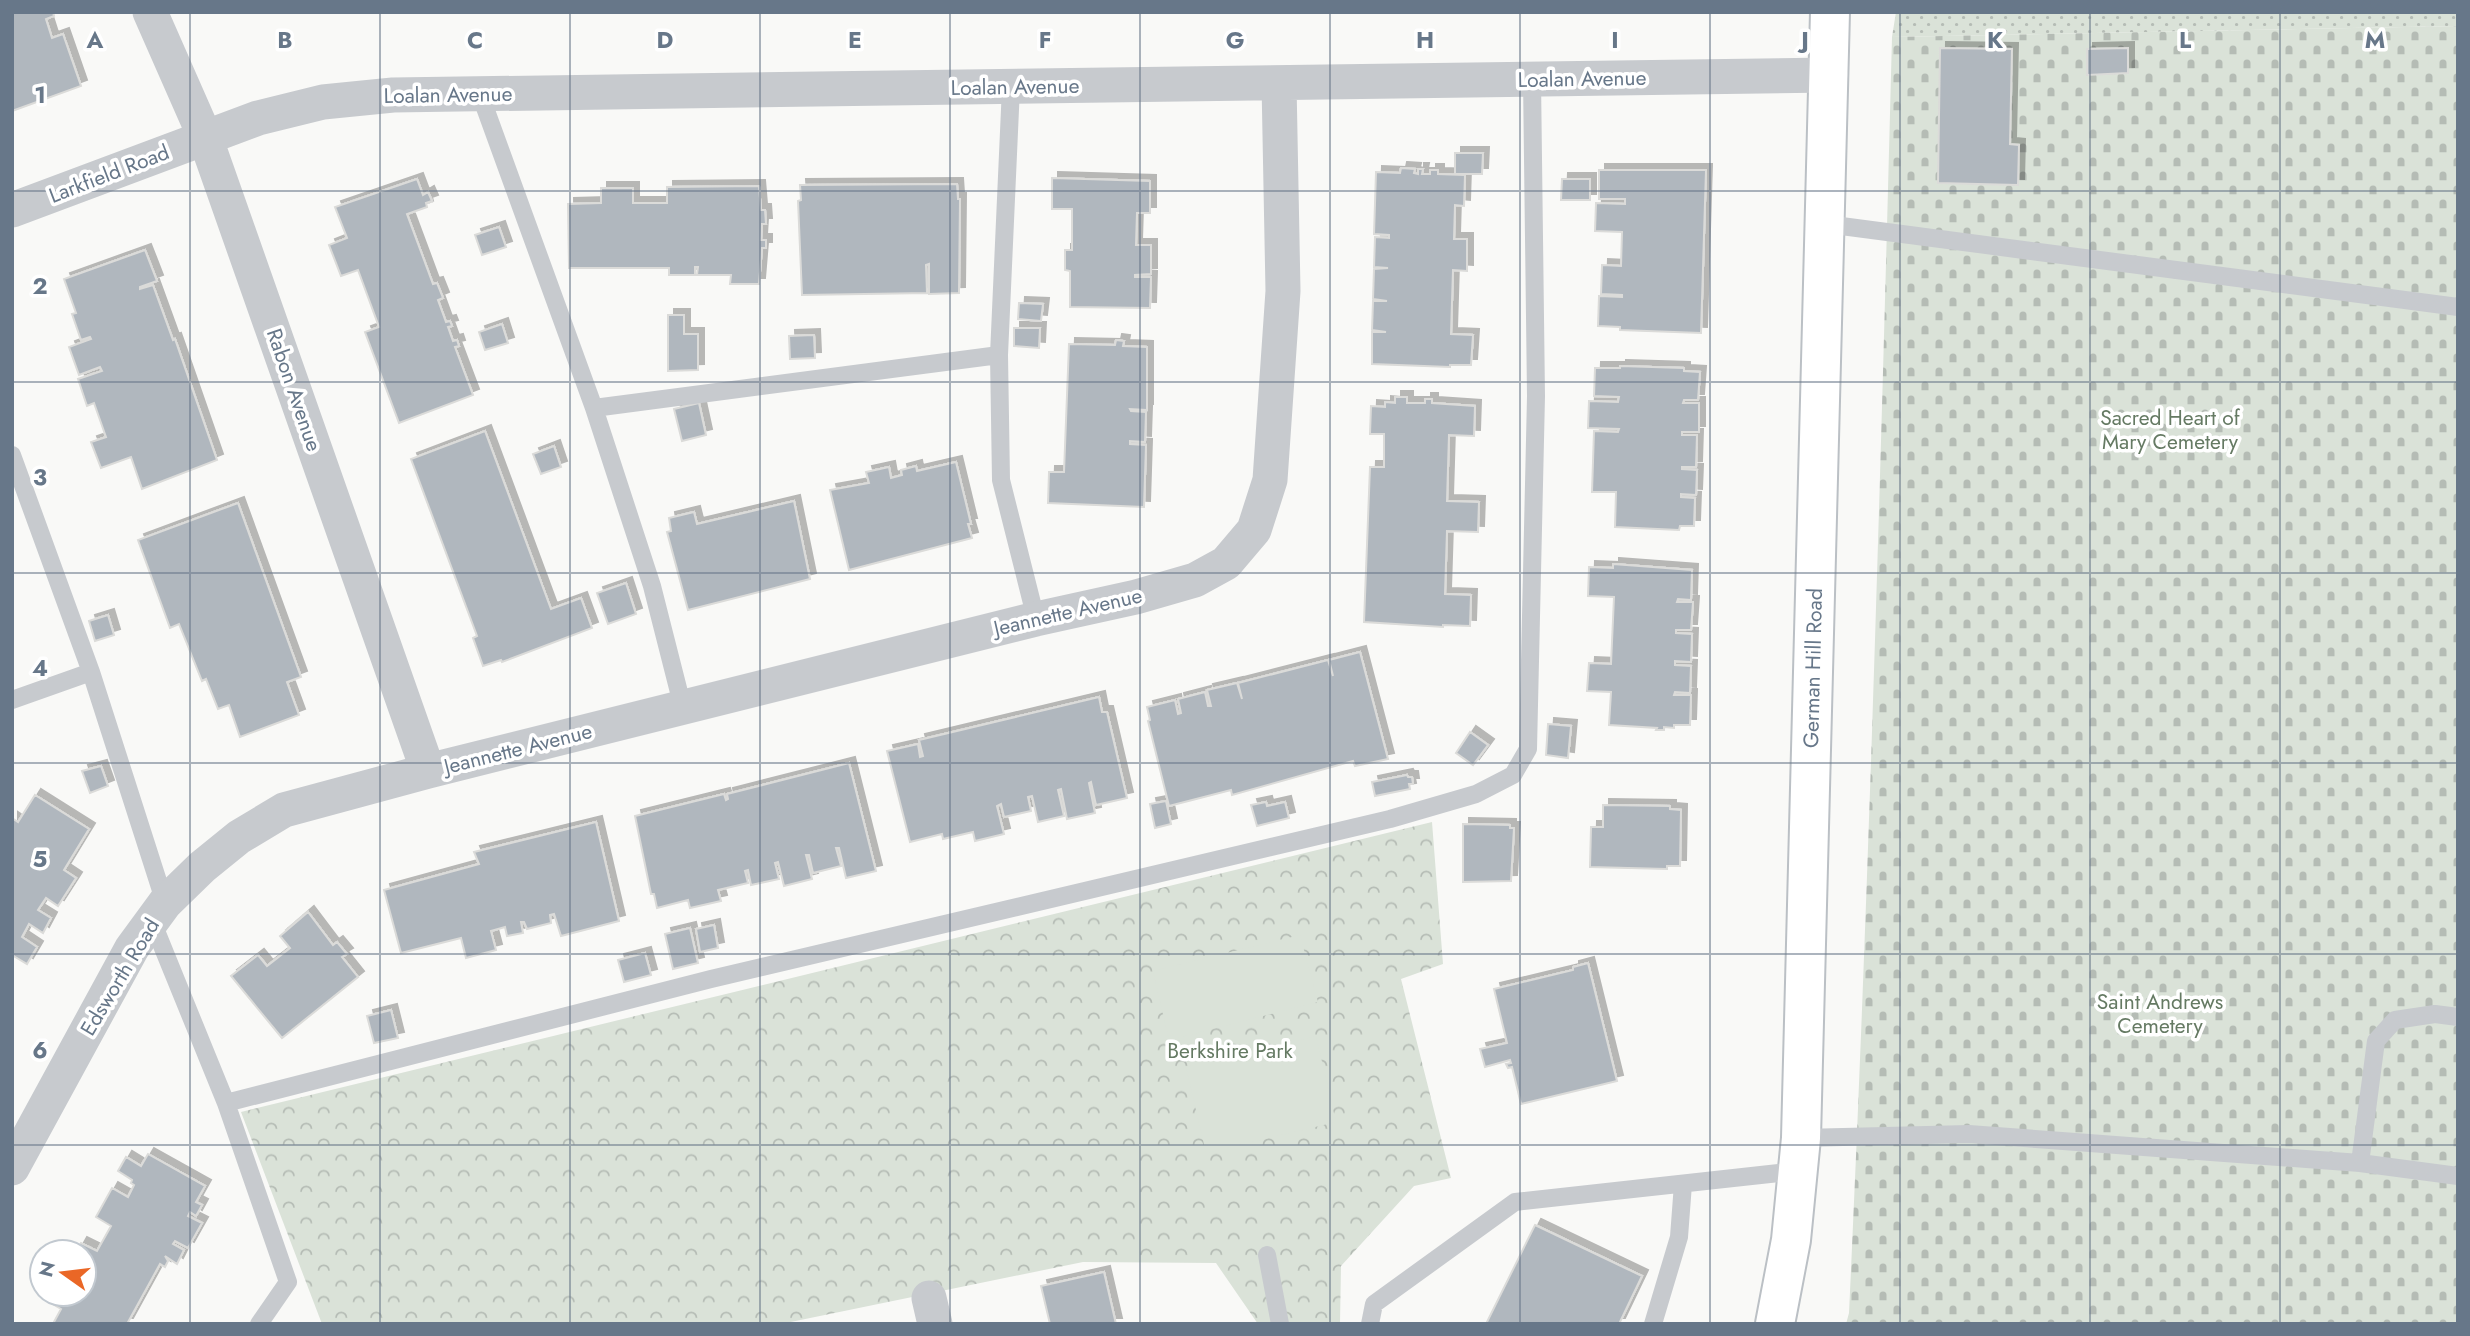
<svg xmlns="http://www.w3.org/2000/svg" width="2470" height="1336" viewBox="0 0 2470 1336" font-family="Jost,sans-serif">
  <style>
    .grass { fill: url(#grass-dots) }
    .forest { fill: url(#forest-crowns) }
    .cemetery { fill: url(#cemetery-stones) }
    .garden { fill: #dae2d8 }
    .building { fill: #b0b7be; stroke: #dbdbd9; stroke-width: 2; filter: url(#shadow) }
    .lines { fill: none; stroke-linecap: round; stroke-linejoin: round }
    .secondary-casing { stroke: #bbc0c5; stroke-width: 42 }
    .lane { stroke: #c7cace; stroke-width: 18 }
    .street { stroke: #c7cace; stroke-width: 35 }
    .secondary { stroke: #fff; stroke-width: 38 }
    .grid { fill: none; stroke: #677789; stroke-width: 2; stroke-opacity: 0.55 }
    .labels { text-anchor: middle; stroke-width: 7; stroke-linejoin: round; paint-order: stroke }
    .street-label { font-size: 21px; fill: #677789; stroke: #fff }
    .park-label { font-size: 21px; fill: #657a63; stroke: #fff }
    .grid-label { font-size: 23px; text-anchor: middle; font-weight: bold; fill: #677789; stroke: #fff; stroke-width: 7; stroke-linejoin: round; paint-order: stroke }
  </style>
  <defs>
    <pattern id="grass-dots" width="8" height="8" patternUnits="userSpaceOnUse" patternTransform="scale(1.75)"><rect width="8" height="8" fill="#dae2d8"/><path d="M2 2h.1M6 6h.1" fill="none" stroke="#b5bcb5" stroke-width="1.8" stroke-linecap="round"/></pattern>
    <pattern id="forest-crowns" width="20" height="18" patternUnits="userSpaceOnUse" patternTransform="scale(1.75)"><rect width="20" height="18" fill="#dae2d8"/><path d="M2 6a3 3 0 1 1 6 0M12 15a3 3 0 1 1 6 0" fill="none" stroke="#b5bcb5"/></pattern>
    <pattern id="cemetery-stones" width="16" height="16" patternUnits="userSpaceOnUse" patternTransform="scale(1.75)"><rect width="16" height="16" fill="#dae2d8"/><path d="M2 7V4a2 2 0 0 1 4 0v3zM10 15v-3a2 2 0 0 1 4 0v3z" fill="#b5bcb5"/></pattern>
    <filter id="shadow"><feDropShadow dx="6" dy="-6" stdDeviation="0" flood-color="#0004"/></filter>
  </defs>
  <rect width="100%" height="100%" fill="#f9f9f7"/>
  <path class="grass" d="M1896,12h562v14l-566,11z"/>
  <path class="forest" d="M1432,822l11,142 -42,15 50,199 -37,8 -73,80 -1,58h-82l-42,-61 -133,-1 -302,62h-459l-81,-212z"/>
  <path class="cemetery" d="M2458,26v1298h-612l3,-11c20,-425 32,-851 43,-1276z"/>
  <path class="garden" d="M1300,935l18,67 -149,38 -16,-69z
    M1316,1036l20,86 -130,31 -20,-86z"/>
  <path class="building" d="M12,12h41l1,4 -8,3 6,19 11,-4 18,52 -69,25z
    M1940,48l72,1 -2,95 9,1 -1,40 -80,-2z
    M2128,48v25l-41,2v-26z
    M1455,153h28l-1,21h-27z
    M1401,168l14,1 -1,4 4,1v-5h5l-1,5h8v-4h8v4l27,1 -1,31 -9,-1 -1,34h13v32l-14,-1 -2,64 22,1 -2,30h-21v2l-78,-3v-32h14l-14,-2 1,-29h14l-14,-2 1,-30 14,-1 -14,-1 1,-30 14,1v-3l-15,-1 2,-62 24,1z
    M1599,170h107l-5,163 -81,-3v-3l-22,-1 1,-30 23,1v-2l-21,-1 1,-29 19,1 1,-34 -27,-1 1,-28 29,1v-5h-26z
    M1052,178l98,3v32h-13l-1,32h15v29l-16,1v2h16l-1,31 -80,-1v-36l-5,-1v-20h7v-41h-20z
    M417,179l6,16 5,-3 4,9 -6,2 1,4 -20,7 26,70 4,-1 6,15 -5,2 8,22 4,-1 2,5 -4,1 5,14 4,-1 2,6 -4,1 18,48 -74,28 -34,-91 14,-5 -21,-57 -17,6 -12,-31 18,-7 -12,-31z
    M1562,179h28v21h-29z
    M957,184l1,15h2l-1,94 -30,1v-30l-3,1 1,28 -125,2 -4,-94 3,-1 -1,-15z
    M759,186l2,24h4l1,14h-4l-1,16h5v8h-4l-3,36h-29l1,-9h-34l1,-8h-3v8h-26v-7h-100l-1,-64 33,-1v-15h32v15h34v-16z
    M499,227l7,20 -24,8 -7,-20z
    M145,250l12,31 -17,6v2l13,-4 20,55 2,-1 42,121 -75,29 -11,-32 -30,11 -10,-26 15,-5 -12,-34 -7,3 -9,-27 24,-8 -2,-4 -21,8 -10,-28 22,-8 -1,-2 -9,3 -9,-26 4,-1 -12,-34z
    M1019,303l24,1 -2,17 -23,-2z
    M668,315h16v19h14v36l-30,1z
    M502,324l6,19 -23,7 -6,-18z
    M1014,328h26l-1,20 -25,-2z
    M814,335l1,23 -25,1 -1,-23z
    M1116,340l8,1 -1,5 24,1v63l-17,-1 1,2 15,1 -1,30 -15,-1v3l16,1 -2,62 -96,-4 1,-31h15l5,-128 46,1z
    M1620,366l64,2v3l16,1 -2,28h-14l-1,3h16v29h-17v3h15l-1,32h-14v2l15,1 -1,25 -15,-1v3l14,1 -1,28h-14l-1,4 -64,-3 1,-35h-24l2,-61 24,1 1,-3 -31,-1 1,-27 29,1 1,-5 -25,-1 1,-28h25z
    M1395,397h12v6h18v-4h7v4l43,3 -1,30 -25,-1 -2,66 32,1 -1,30 -31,-1 -2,63 26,1 -1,31 -27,-1v2l-79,-5 6,-155h14v-33h-14l1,-28 14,1v-5l10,1z
    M699,403l7,32 -24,6 -8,-32z
    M485,431l66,178 30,-11 11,30 -90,34 -1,-2 -18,6 -10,-28 4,-2 -66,-177z
    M554,446l7,21 -20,7 -8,-20z
    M956,462l15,62h-3l4,14 -123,32 -19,-80 39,-7 -3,-11 23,-5 2,11 11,-3 -1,-5 15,-4 1,5z
    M794,501l16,78 -122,31 -21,-78 4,-1 -2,-13 25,-6 3,12z
    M238,503l63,174 -14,5 12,33 -59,22 -11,-32 -11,4 -12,-30 -4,2 -23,-57 -9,4 -32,-88z
    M1613,564l79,6 -1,30 -13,-1 -1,3h16l-2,28h-15v3l16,1 -1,28 -16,-1v4l16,1 -1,27 -15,-1 -1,3h17l-1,30h-16v3l-10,-1v3h-8l1,-2 -48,-3 2,-33 -24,-1 2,-28 22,1 3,-67 -26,-1 1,-29 24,1z
    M626,583l10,31 -28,10 -11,-31z
    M108,615l6,20 -19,6 -6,-20z
    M1360,652l28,107 -33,7 -2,-5 -121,34 -1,-5 -62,16 -21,-85 2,-1 -3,-13 28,-7 3,14 3,-1 -3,-14 27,-7 3,14h3l-4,-16 30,-7 5,16 -4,-16 90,-23 5,16 -4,-16z
    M1099,697l3,15h5l20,86 -31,7 -5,-23 -2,1 6,30 -28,6 -6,-30 -3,1 6,26 -26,6 -6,-26 -4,1 3,14 -27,6 -3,-13 -4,2 7,28 -29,7 -2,-9 -30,7 -1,-5 -32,8 -23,-91 31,-7 2,13 3,-1 -4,-16z
    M1548,724l23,2 -3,32 -22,-3z
    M1470,732l18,13 -15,20 -17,-12z
    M849,763l27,108 -30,7 -7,-30h-3l5,18 -28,7 -4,-18h-3l6,24 -28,7 -6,-24 -3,1 4,16 -28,6 -3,-15 -3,1 3,12 -30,7 3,11 -31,7 -2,-8 -31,8 -3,-14h-3l-16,-78 89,-22 2,6 2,-1 -1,-5z
    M101,766l7,20 -18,7 -8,-22z
    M1407,775l1,2h4l1,7h-4l1,5 -35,7 -3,-14z
    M35,795l54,34 -25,41 12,8 -18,28 -12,-8 -8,12 13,8 -8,15 -14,-9 -7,13 15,10 -10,17 -15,-9v-137l6,4z
    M1166,801l5,23 -16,4 -5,-24z
    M1266,802l1,4 18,-4 4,16 -32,8 -6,-21z
    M1603,805l67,1v3l11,1 -1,56h-13v3l-77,-2 1,-40h12z
    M596,822l23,99 -58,15 -7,-22 -4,1 1,8 -24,6 -3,-7h-3l2,11 -16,3 -2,-9 -14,4 5,19 -30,8 -5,-20 -60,15 -17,-63 95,-26 -5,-12z
    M1463,824l47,1v3h4l-3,53 -48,1z
    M308,912l25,33 4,-3 10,12 -5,3 16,20 -76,61 -51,-62 27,-21 9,11 23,-18 -10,-12z
    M714,925l4,23 -18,4 -4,-23z
    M690,928l8,35 -25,6 -8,-35z
    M645,953l6,22 -27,7 -6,-22z
    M1588,963l29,118 -96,23 -9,-37 -4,1 -2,-4 5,-1 -1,-3 -25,7 -5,-18 27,-6 -13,-54 79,-19v-3z
    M391,1010l7,28 -24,5 -7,-27z
    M148,1154l57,32 -9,16 6,3 -6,11 -6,-4 -2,4 14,7 -14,25 -13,-7 -2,3 11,6 -7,14 -12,-8 3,5 -3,6 -5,-3 -33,60h-70l-3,-2 7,-13 -17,-10 3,-5h37v-42h-8l5,-9 16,8 14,-25 -15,-9 16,-29 16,9 6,-12 -3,-2 1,-3 -14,-9 8,-14 15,9z
    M1535,1225l107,51 -23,48h-133z
    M1104,1272l12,52h-66l-9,-38z"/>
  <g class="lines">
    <defs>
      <g id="secondary">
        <path id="s1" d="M1775,1324l16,-84 10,-102 29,-1126"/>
      </g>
    </defs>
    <use href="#secondary" class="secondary-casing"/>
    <path class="lane" d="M1011,87l-12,268 2,125 35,139
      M480,94l114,314 58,178 31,122
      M1826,224l632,83
      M594,408l405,-53
      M12,455l79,217 74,231
      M12,700l79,-28
      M152,921l74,182 62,179 -29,42
      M226,1103l485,-124 679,-160 86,-25 37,-19 15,-26 8,-353 -4,-317
      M1801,1138l168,-4 391,29 98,13
      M2360,1163l16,-122 19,-21 40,-6 23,3
      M1267,1255l13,69
      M1370,1324l4,-20 141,-102 282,-31
      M1653,1324l26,-87 4,-53"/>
    <path class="street" d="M150,12l55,125 223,634
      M12,210l246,-92 65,-16 70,-7 1437,-20
      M12,1168l120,-220 33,-45 37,-36 37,-30 45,-27 144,-39 608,-152 100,-22 59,-17 31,-17 28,-33 16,-50 13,-189 -4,-208
      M929,1298l6,26"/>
    <use href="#secondary" class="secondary"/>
  </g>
  <path class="grid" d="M190,12v1312M380,12v1312M570,12v1312M760,12v1312M950,12v1312M1140,12v1312M1330,12v1312M1520,12v1312M1710,12v1312M1900,12v1312M2090,12v1312M2280,12v1312M12,191h2446M12,382h2446M12,573h2446M12,763h2446M12,954h2446M12,1145h2446"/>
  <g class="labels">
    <g class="street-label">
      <text transform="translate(1582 79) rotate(-1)" y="7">Loalan Avenue</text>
      <text transform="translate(1015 87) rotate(-1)" y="7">Loalan Avenue</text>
      <text transform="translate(448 95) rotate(-1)" y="7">Loalan Avenue</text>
      <text transform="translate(109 174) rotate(-21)" y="7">Larkfield Road</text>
      <text transform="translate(294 390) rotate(71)" y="7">Rabon Avenue</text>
      <text transform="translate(1068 612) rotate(-13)" y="7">Jeannette Avenue</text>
      <text dy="7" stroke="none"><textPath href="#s1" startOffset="658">German Hill Road</textPath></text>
      <text transform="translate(518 749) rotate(-14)" y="7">Jeannette Avenue</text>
      <text transform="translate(120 977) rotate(-59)" y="7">Edsworth Road</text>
    </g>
    <g class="park-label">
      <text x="2170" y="425">Sacred Heart of<tspan x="2170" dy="24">Mary Cemetery</tspan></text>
      <text x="2160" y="1009">Saint Andrews<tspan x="2160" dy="24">Cemetery</tspan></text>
      <text x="1230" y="1058">Berkshire Park</text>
    </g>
  </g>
  <g class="grid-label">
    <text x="95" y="48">A</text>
    <text x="285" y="48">B</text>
    <text x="475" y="48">C</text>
    <text x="665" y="48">D</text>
    <text x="855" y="48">E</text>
    <text x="1045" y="48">F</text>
    <text x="1235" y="48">G</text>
    <text x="1425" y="48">H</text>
    <text x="1615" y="48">I</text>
    <text x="1805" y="48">J</text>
    <text x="1995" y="48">K</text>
    <text x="2185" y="48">L</text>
    <text x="2375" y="48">M</text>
    <text x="40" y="103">1</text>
    <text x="40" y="294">2</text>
    <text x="40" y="485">3</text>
    <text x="40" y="676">4</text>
    <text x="40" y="867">5</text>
    <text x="40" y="1058">6</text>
  </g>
  <rect width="2470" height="1336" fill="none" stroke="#677789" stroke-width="28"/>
  <g transform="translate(63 1273) rotate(284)"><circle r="33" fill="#ffffff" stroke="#c2c9d0" stroke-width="2"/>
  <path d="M0-5L12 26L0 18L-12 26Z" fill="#ea6726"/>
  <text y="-10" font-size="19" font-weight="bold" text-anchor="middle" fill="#677789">N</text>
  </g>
</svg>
